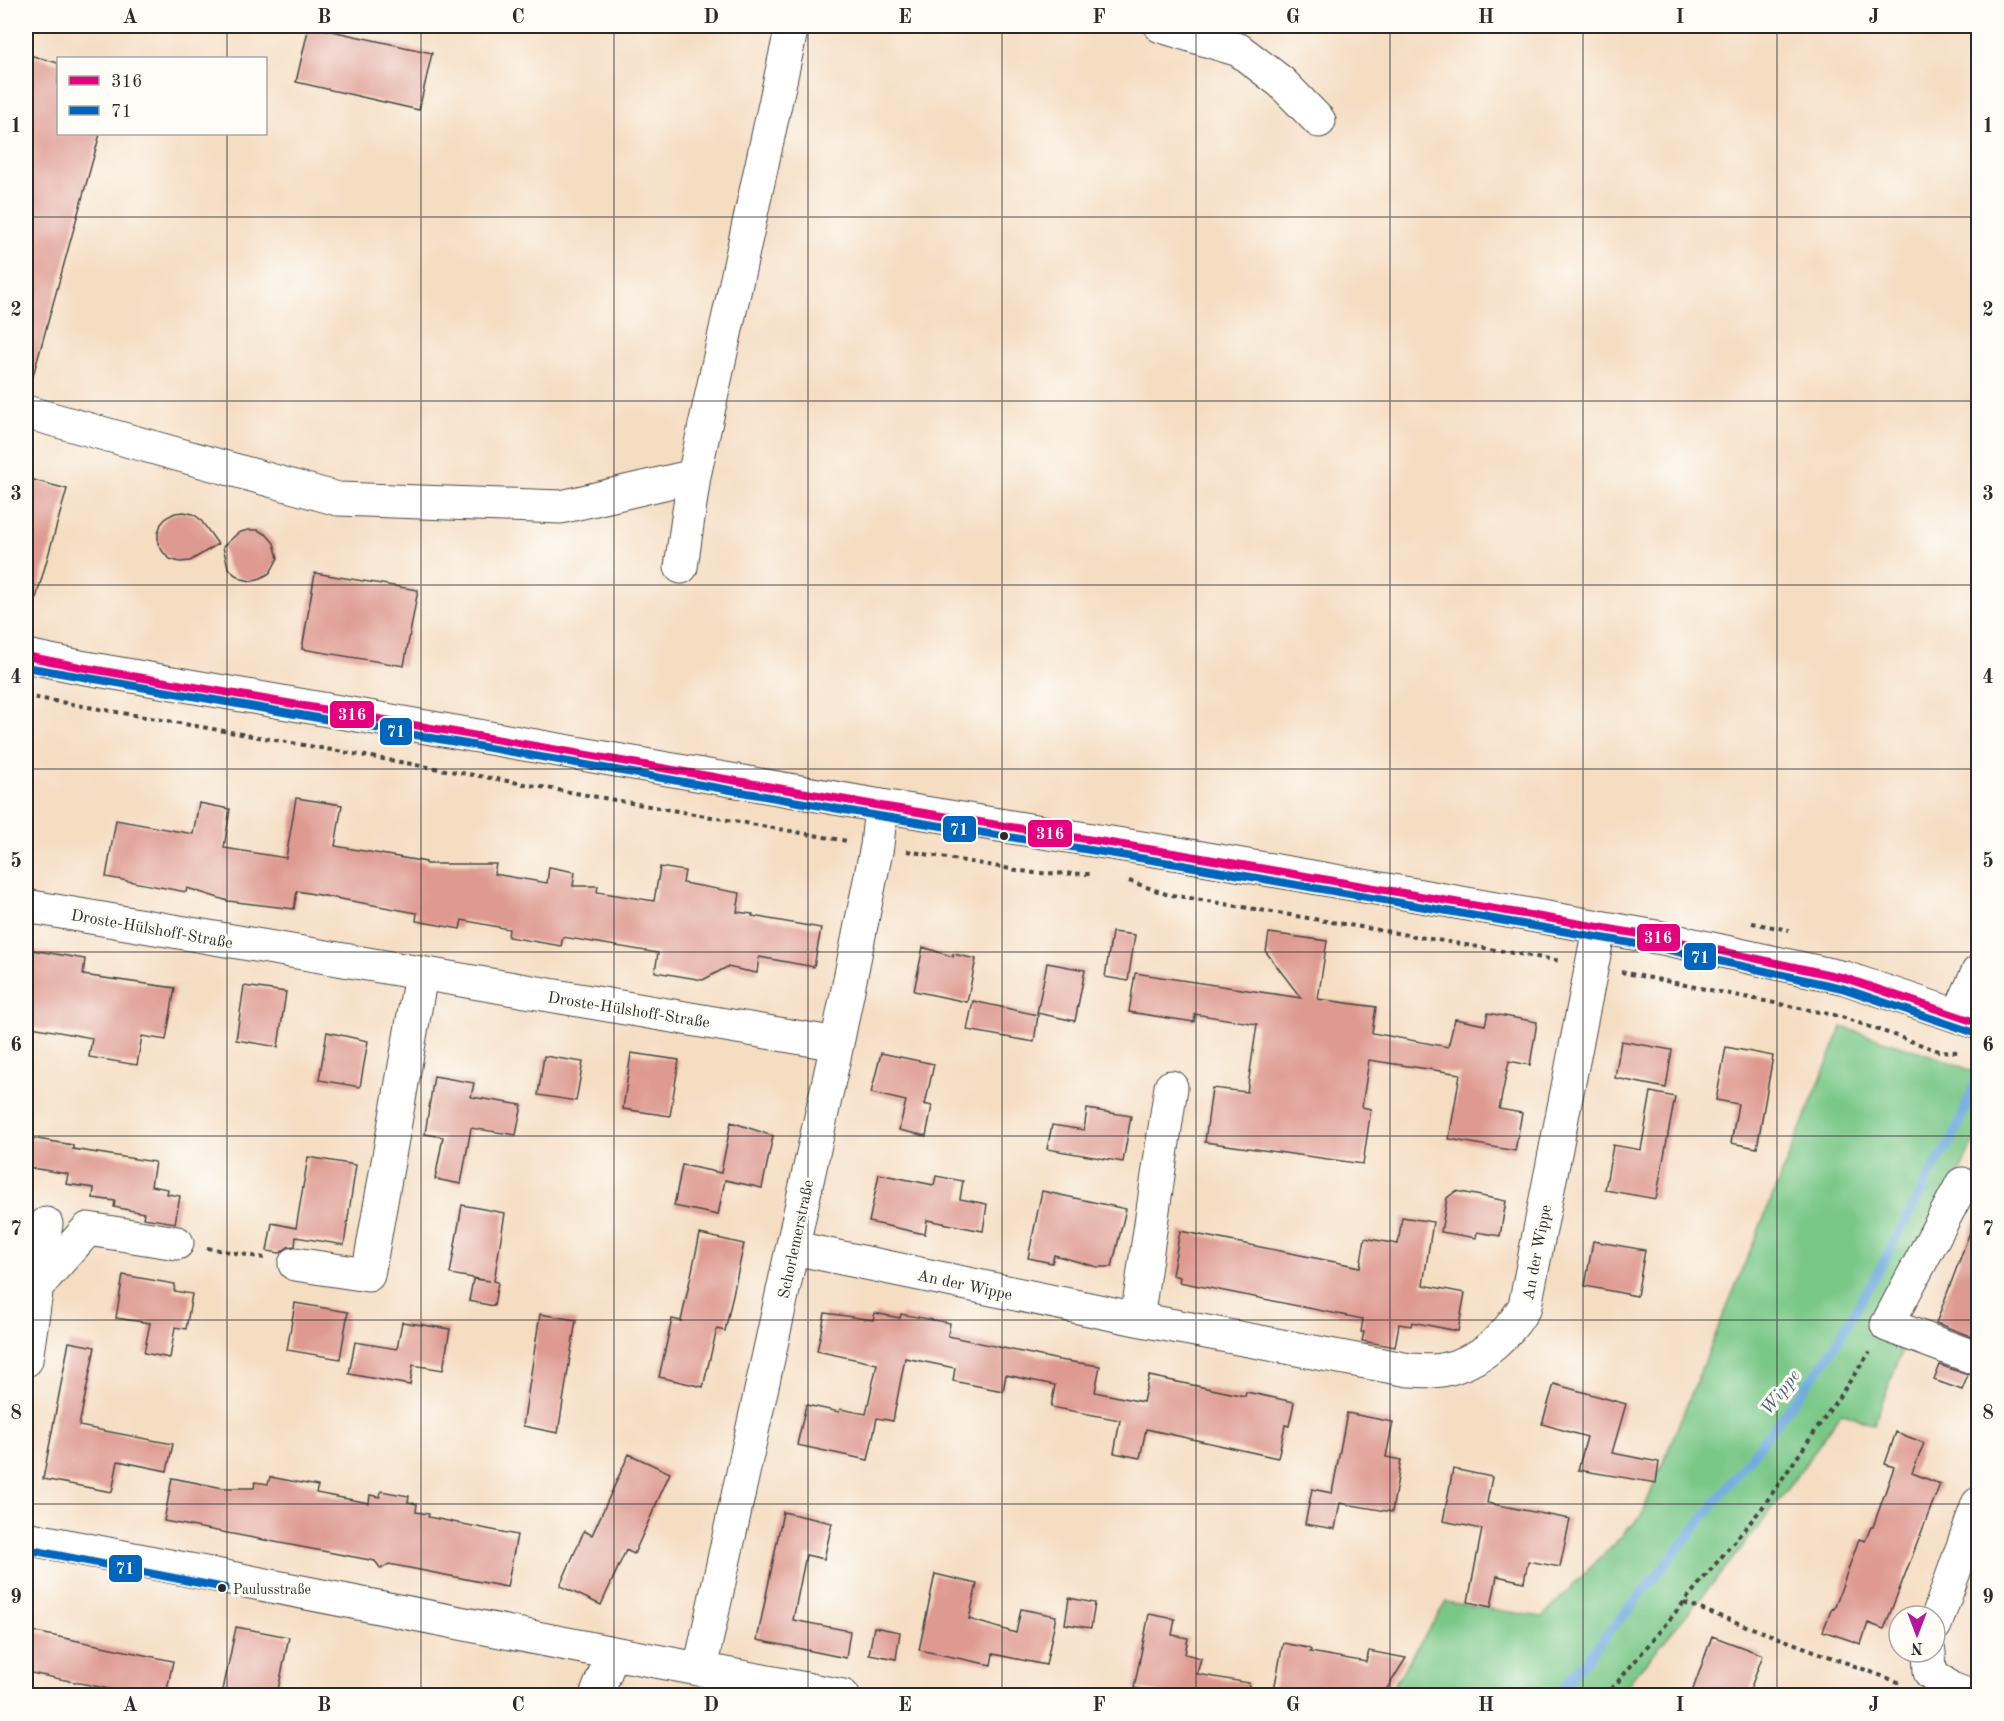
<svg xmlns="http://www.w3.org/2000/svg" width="2004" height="1721" viewBox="0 0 2004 1721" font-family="'Old Standard TT',serif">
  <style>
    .green { fill: #7ac888; stroke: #527a5a; stroke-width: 1.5 }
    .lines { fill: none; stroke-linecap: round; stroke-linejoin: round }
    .stream { stroke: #6fa9df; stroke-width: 9 }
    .building { fill: #de9a90 }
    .minor-casing { stroke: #494642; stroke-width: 35 }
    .major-casing { stroke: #494642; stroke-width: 35 }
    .path { stroke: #494642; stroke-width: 4; stroke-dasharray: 4.5 4.5; stroke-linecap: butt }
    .minor { stroke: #fff; stroke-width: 33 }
    .major { stroke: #fff; stroke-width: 33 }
    .bus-1-casing { stroke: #fdfcf7; stroke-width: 12 }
    .bus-2-casing { stroke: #fdfcf7; stroke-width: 12 }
    .bus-1 { stroke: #e5007d; stroke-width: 8 }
    .bus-2 { stroke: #0065bd; stroke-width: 8 }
    .grid { fill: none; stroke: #2b2b2b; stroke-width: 1.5; stroke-opacity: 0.55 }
    .bus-dot { fill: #2b2b2b; stroke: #fdfcf7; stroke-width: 2 }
    .labels { text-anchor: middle; stroke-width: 6; stroke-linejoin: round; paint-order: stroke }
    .bus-label { font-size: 14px; fill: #2b2b2b; stroke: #fdfcf7; text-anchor: start }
    .street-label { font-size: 16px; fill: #2b2b2b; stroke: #fdfcf7 }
    .water-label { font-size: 18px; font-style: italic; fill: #465d73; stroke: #fdfcf7 }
    .line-badge { stroke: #fdfcf7; stroke-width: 2 }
    .badge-label { font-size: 16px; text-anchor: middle; font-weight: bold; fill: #fff }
    .neatline { fill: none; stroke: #2b2b2b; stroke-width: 2 }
    .grid-label { font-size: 20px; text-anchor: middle; font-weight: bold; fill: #2b2b2b }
  </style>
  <rect width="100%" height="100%" fill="#fdfcf7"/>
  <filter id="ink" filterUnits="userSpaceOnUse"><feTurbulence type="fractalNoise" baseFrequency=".0167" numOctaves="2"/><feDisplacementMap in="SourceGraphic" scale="12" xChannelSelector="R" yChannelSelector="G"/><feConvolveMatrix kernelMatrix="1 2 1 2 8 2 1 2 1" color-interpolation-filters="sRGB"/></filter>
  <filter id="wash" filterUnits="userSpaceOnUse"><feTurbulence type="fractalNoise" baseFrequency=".008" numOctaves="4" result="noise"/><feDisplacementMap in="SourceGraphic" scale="24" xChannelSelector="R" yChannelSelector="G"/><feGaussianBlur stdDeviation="1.35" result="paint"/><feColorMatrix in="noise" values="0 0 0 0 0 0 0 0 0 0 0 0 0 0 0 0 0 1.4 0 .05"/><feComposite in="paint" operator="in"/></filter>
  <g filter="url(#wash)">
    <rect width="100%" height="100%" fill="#f5ddc2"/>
    <path class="green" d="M1842,1027l104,33 32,14v57l-20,45 -83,153 31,11 -32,84 -33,-12c-66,101 -145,192 -223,283l-231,1 59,-94 96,15 99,-101z"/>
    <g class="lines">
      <path class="stream" d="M1556,1696l133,-160 138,-177 57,-98 49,-92 20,-31 25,-64"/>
    </g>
    <g id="blocks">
      <path class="building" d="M309,26l123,27 -13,57 -123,-28z
        M26,54l32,9v71h42l-67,242 -7,-1z
        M26,478l41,11 -34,120 -7,-1z
        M184,512l9,2 7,5 18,25 -28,17 -10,1 -10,-3 -7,-7 -5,-9v-10l3,-9 6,-7 8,-4z
        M248,530h10l9,5 7,8 4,15 -8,15 -9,5 -10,3 -9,-2 -8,-5 -6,-7 -5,-20 15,-14z
        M315,573l103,17 -14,76 -102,-17z
        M296,798l46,7 -7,41 91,16v2h70l-2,10 53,9 2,-16 26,5 -2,14h25l-1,6 57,9 6,-34 25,4 -2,12 57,10 -3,19 16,2 -1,2 69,12 -7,39 -55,-10 -2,16 -30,-6 -24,13 -48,-8 3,-19 -95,-16 -2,9 -53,-9 1,-8 -47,-9 -2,9 -44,-8 1,-8 -120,-22 -3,18 -66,-8 -41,-13 -1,4 -80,-15 10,-57 77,14 6,-31 31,6 -6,39 62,10z
        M1112,932l23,3 -7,46 -23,-4z
        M1269,933l58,8 -9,58 58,8 -4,26 76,14 7,-28 30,6 3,-12 49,9 -7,43 -21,-4 -10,48 23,4 -7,38 -66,-12 11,-65 -91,-14 -7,47 9,2 -8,55 -158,-22 7,-54 35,4 10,-68 -62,-10 -1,8 -65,-10 6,-39 166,25 -35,-46z
        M923,947l30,10v-3l23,5 -9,43 -53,-11z
        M26,949l59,10 -2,16 92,13 -9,52 -24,-4 -5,29 -48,-8 3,-19 -66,-12 4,-22 -4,-1z
        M1047,963l38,7 -10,51 -38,-8z
        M244,986l42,6 -8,55 -42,-7z
        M973,1001l65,14 -4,27 -67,-12z
        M327,1032l41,9 -8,46 -41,-7z
        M1621,1041l51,9 -6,38 -51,-10z
        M1726,1047l47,9 -16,92 -26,-5 7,-39 -22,-4z
        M631,1053l48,7 -9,56 -47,-7z
        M881,1053l53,11 -9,41 -1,-1 8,2 -6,30 -27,-6 7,-29 -35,-8z
        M544,1056l39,6 -7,39 -38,-6z
        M434,1076l40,7 -3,14 51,8 -6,30 -45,-7 -10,56 -26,-5 8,-42 -18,-3z
        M1651,1092l24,5 -19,102 -51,-9 8,-45 28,5z
        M1087,1109l44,7 -8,46 -76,-13 5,-24 32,5z
        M731,1122l42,14 -11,52 -37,-8 -7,35 -44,-9 8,-41 39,8z
        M26,1137l47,8v4l82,13 -4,24 17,3 -1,5 13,2 -5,27 -32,-5 1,-5 -30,-6 1,-6 -22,-3 1,-10 -28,-4 2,-10 -42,-7z
        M308,1157l48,8 -12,80 -48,-8 -1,9 -7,1 -8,6 -13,-2 5,-28 24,5z
        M879,1174l55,11 2,-9 27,5 -3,18 27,5 -4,27 -56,-11 -2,14 -56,-12z
        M1042,1191l84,18 -14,58h-15l-43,-12 -2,8 -24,-5z
        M1456,1191l50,10 -6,35 -23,-4 -1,6 -35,-6 6,-34z
        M462,1205l43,8 -11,68 4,1 -4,24 -25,-5 4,-22 17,2 -40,-7z
        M1976,1216h2v112l-3,10 -39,-15z
        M1402,1217l31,5 -10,63 42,8 -7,38 -46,-9 -1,4 -12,-2 -4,23 -33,-6 2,-9h-3l2,-13 -184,-37 1,-5 -8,-2 8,-44 180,36 5,-29 33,6z
        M700,1234l44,10 -19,87 -8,-2 -14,58 -44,-10 13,-58 9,2z
        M1593,1241l52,9 -8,46 -52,-10z
        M123,1275l52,9 -1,7 18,3 -6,35 -11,-2 -5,31 -26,-5 6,-30 -34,-5z
        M295,1303l53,9 -8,47 -53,-9z
        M825,1313l48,7 2,-7 25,5 1,-4 49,9 -2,13 111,24 41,6 -5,26 48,10 6,-26 96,20 1,-4 48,10 -5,24 -4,-1 -7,33 -132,-29 -6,29 -26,-5 6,-33 -69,-13 4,-22 -49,-10 -3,16 -50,-10 2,-13 -50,-10 -12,63 -16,-3 -9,42 -71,-15 9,-40 33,7 1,-3 26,5 11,-50 -60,-13z
        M540,1314l36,6 -18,113 -35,-7z
        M402,1322l48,7 -7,41 -30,-5 -3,20 -61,-11 6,-32 42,7z
        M69,1342l26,5 -16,79 94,18 -6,27 -49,-10 -6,31 -69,-13z
        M1940,1365l28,10 -6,15 -28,-10z
        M1554,1384l72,20 -14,49 47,9 -3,21 -78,-13 9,-33 -45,-13z
        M1347,1413l46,9 -7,35 15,3 -9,52 -52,-9 -5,26 -30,-5 7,-35 20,4z
        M1896,1432l28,11 -12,30 28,11 -56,145 -16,-6 -7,21 -38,-13 9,-23 2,1 25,-70 6,2 6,-14h2l21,-60 -9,-3z
        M629,1454l41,19 -36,81 -8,-4 -25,55 -41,-19 24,-55 8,4z
        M1453,1469l39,8 -5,26 83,16 -10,48 -32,-6 -4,21 -27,-6 -6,31 -23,-5 14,-73 -39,-8z
        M270,1477l48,9 -2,7 53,10 1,-8 10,2 1,-6 28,5 -1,6 9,2 -1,8 13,2 -1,3 89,18 -10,52 -118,-23 -8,5 -6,-8 -211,-40 8,-43 51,10h31l1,-6 13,2z
        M783,1512l49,11 -8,36 -18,-4 -13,65 57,11 -4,27 -89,-18z
        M935,1574l42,10 -8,35 47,14 5,-24 35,7 -10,49 -53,-11 -2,11 -72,-15z
        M1069,1598l26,5 -4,25 -26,-4z
        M1149,1614l26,5 -3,16 16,3 -3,16 16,4 -4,16 52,9 -1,12h-77l-37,-7z
        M236,1627l53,10 -12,58h-55z
        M874,1627l26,5 -4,27 -27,-5z
        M26,1630l147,31 -7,34h-28l-112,-23z
        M1712,1636l51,19 -15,40h-57z
        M1283,1643l25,5 3,2 -1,2 56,10 3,-11 37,7 -23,37h-110z"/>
    </g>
  </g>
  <g filter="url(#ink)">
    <use href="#blocks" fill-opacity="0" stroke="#494642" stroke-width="1.5"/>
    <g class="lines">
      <defs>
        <path id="minor" d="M1161,26l78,24 42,32 38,39
          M26,412l312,87 223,8 133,-31
          M681,567l13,-91 98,-450
          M26,906l811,138
          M1958,1016l20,-44
          M1962,1184l-75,141 91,34
          M794,1248l343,71 272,51c10,0 22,2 33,0 39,-8 64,-32 83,-64l74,-377
          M295,1264l73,11 53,-300
          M36,1287l52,-58 89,14
          M1137,1319l34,-232
          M26,1360l20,-136
          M26,1538l587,115 230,43
          M1935,1625l43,-121
          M1929,1652l1,20 19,16 21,8
          M700,1669l137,-625 40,-198 4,-40
          M596,1696l17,-43"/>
        <path id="major" d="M26,656l54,11 801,139 298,48 483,84 183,40 133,45"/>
      </defs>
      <use href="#minor" class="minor-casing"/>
      <use href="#major" class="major-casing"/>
      <path class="path" d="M26,696l821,145
        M907,851l127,22 56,1
        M1129,881l37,13 395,67
        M1752,923l37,7
        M1621,972l218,44 100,35 19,1
        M1974,1156l4,-9
        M207,1248l57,10
        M1684,1603l217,80
        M1606,1696l156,-188 108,-156"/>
      <use href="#minor" class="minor"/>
      <use href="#major" class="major"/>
      <defs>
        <path id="bus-1" d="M26,656l54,11 801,139 298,48 483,84 183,40 133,45"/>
        <path id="bus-2" d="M26,667l853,149 298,48 483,84 182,40 133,45
          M26,1549l199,39"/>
      </defs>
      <use href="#bus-1" class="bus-1-casing"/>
      <use href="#bus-2" class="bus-2-casing"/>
      <use href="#bus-1" class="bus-1"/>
      <use href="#bus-2" class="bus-2"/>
    </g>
  </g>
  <path class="grid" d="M227,26v32M421,26v1670M614,26v1670M808,26v1670M1002,26v1670M1196,26v1670M1390,26v1670M1583,26v1670M1777,26v1670M227,134v1562M26,217h1952M26,401h1952M26,585h1952M26,769h1952M26,952h1952M26,1136h1952M26,1320h1952M26,1504h1952"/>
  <g class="bus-dot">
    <circle cx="1004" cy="836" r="5"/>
    <circle cx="222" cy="1588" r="5"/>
  </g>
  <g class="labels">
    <g class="bus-label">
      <text x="233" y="1594">Paulusstraße</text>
    </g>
    <g class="street-label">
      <text transform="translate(152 928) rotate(10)" y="6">Droste-Hülshoff-Straße</text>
      <text transform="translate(629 1009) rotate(9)" y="6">Droste-Hülshoff-Straße</text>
      <text transform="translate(795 1239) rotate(-78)" y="6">Schorlemerstraße</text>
      <text transform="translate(1536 1252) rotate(-79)" y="6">An der Wippe</text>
      <text transform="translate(965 1284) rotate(12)" y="6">An der Wippe</text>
    </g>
    <g class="water-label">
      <text transform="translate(1780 1392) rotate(-52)" y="6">Wippe</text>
    </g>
  </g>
  <g class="line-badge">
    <rect x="329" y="700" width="46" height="29" rx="6" fill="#e5007d"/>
    <rect x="379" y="717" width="34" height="29" rx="6" fill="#0065bd"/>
    <rect x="942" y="815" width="35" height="28" rx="6" fill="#0065bd"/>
    <rect x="1027" y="819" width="46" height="29" rx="6" fill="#e5007d"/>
    <rect x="1636" y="923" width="45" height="29" rx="6" fill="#e5007d"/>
    <rect x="1683" y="942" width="34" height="29" rx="6" fill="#0065bd"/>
    <rect x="108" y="1554" width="35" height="29" rx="6" fill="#0065bd"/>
  </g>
  <g class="badge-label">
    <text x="352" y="720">316</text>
    <text x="396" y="737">71</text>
    <text x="959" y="835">71</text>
    <text x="1050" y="839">316</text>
    <text x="1658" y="943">316</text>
    <text x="1700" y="963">71</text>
    <text x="125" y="1574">71</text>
  </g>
  <rect width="2004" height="1721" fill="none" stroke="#fdfcf7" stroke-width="66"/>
  <rect x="57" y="57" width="210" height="78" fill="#fdfcf7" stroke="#a9a8a5" stroke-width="1.5"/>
  <rect x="69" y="76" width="30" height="9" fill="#e5007d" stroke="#a9a8a5" stroke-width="1.5"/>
  <text x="111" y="87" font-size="18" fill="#2b2b2b">316</text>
  <rect x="69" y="106" width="30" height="9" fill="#0065bd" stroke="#a9a8a5" stroke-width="1.5"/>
  <text x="111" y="117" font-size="18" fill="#2b2b2b">71</text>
  <g transform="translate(1917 1634) rotate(180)"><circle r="28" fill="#fdfcf7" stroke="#a9a8a5" stroke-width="1.5"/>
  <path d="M0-4.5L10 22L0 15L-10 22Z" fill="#b5179e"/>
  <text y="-9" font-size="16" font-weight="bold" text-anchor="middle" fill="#2b2b2b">N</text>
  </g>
  <rect x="33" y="33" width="1938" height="1655" class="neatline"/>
  <g class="grid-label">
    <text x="130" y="23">A</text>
    <text x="324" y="23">B</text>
    <text x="518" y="23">C</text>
    <text x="711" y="23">D</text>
    <text x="905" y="23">E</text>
    <text x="1099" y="23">F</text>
    <text x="1293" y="23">G</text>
    <text x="1486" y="23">H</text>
    <text x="1680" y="23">I</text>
    <text x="1874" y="23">J</text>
    <text x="16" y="132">1</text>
    <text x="1988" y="132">1</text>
    <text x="16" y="316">2</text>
    <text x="1988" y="316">2</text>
    <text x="16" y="500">3</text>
    <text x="1988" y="500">3</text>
    <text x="16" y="683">4</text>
    <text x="1988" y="683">4</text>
    <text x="16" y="867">5</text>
    <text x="1988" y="867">5</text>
    <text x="16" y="1051">6</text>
    <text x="1988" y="1051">6</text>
    <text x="16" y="1235">7</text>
    <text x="1988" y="1235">7</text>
    <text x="16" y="1419">8</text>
    <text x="1988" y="1419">8</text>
    <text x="16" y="1603">9</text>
    <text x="1988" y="1603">9</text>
    <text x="130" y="1711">A</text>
    <text x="324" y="1711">B</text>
    <text x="518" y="1711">C</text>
    <text x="711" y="1711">D</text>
    <text x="905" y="1711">E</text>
    <text x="1099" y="1711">F</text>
    <text x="1293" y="1711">G</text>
    <text x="1486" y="1711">H</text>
    <text x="1680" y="1711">I</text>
    <text x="1874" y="1711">J</text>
  </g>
</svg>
